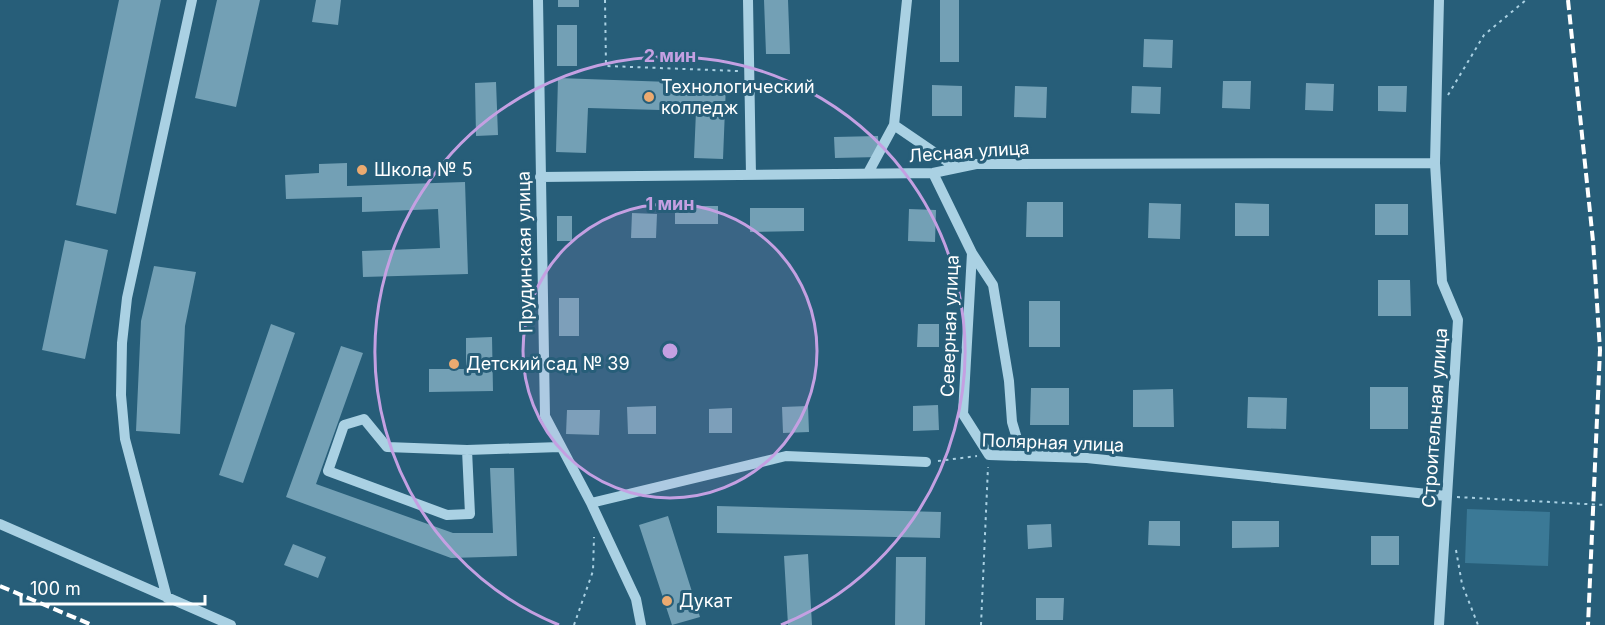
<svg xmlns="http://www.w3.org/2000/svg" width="1605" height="625" viewBox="0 0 1605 625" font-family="Inter,sans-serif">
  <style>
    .green { fill: #3b7996 }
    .building { fill: #73a0b5 }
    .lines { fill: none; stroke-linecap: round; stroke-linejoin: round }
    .path { stroke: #aad1e3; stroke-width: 2; stroke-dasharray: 3 4.5; stroke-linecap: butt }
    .minor { stroke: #aad1e3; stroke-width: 10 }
    .rail { stroke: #fff; stroke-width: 4; stroke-dasharray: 10 4.5; stroke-linecap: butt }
    .ring { fill: none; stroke: #c4a0e2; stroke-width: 3 }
    .poi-dot { fill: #ebaa70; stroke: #275e79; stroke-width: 2 }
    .labels { text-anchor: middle; stroke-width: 6; stroke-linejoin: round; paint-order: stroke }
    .poi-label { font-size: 18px; fill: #fff; stroke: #275e79; text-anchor: start }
    .street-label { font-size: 18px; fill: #fff; stroke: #275e79 }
    .centre { fill: #c4a0e2; stroke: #275e79; stroke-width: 3 }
    .ring-label { font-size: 18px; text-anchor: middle; font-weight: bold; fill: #c4a0e2; stroke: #275e79; stroke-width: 6; stroke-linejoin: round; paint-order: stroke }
  </style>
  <rect width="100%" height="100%" fill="#275e79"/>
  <path class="green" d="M1467,509l83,3 -2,54 -83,-3z"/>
  <path class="building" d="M119,0h42l-45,214 -40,-9z
    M217,0h43l-24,107 -41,-9z
    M316,0h25l-3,25 -26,-3z
    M558,0h21v7h-21z
    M764,0h24l2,54h-24z
    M940,0h19v62h-19z
    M557,25h20v41h-20z
    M1144,39l29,1 -1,28 -29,-1z
    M558,78l168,6 -3,75 -29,-1 2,-47 -108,-3 -2,45 -30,-1z
    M1223,81h28l-1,28 -28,-1z
    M496,82l2,53 -22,1 -1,-53z
    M1306,83l28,1 -1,27 -28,-1z
    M932,85l30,1v30h-30z
    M1015,86l32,1 -1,31 -32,-1z
    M1132,86l29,1 -1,27 -29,-1z
    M1378,86h29l-1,26 -28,-1z
    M878,136l1,21 -44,1 -1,-21z
    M347,163v23l118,-4 3,92 -105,3 -1,-26 78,-3 -2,-39 -76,3v-15l-76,2 -1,-24 34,-2v-9z
    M1027,202h36v35h-37z
    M1149,203l32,1 -1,35 -32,-1z
    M1235,203l34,1v32h-34z
    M1375,204h33v31h-33z
    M675,206h43v18h-43z
    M750,208h54v23l-54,1z
    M909,209l27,1 -1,32 -27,-1z
    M632,213l25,1 -1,24h-25z
    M557,216h15v25h-15z
    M65,240l43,10 -23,109 -43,-9z
    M154,266l42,6 -11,54 -5,108 -44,-3 5,-110z
    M1378,280h32l1,36h-33z
    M559,298h20v38h-20z
    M1029,301h31v46h-31z
    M271,324l24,9 -52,150 -24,-8z
    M918,324h21v23h-22z
    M492,337l1,54 -64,1v-23h37v-31z
    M341,346l22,7 -47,131 137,49h40l-3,-65h24l3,88 -66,2 -165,-61z
    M1370,387h38v42h-38z
    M1031,388h38v37h-39z
    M1173,389l1,38h-41v-37z
    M1248,397l39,1 -1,31 -39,-1z
    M938,405l1,25 -26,1v-25z
    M656,406v28h-28l-1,-27z
    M808,406l1,26 -26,1 -1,-26z
    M732,408v25h-23v-24z
    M567,410h33l-1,25 -33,-1z
    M717,506l224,6 -1,26 -223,-5z
    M668,516l32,101 -28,8 -33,-100z
    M1149,521h31v25l-32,-1z
    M1232,521h47v26l-47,1z
    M1051,524l1,23 -24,2 -1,-24z
    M1371,536h28v29h-28z
    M293,544l33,13 -8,21 -34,-13z
    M808,554l4,71h-24l-4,-69z
    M896,557h30l-1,68h-30z
    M1036,598h28l-1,22h-27z"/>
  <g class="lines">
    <path class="path" d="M605,0l1,66 132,5
      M1448,95l36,-60 42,-35
      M938,461l39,-5
      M1457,497l148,8
      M1456,550l6,34 16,41
      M574,625l19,-54 1,-34
      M981,625l7,-158"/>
    <path class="minor" d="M538,0l7,416 46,87 45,96 5,26
      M748,0l3,175
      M894,125l63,43
      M868,173l26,-48 13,-125
      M933,173l39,80 -9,161 26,41 98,3 359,38
      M540,177l393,-4 43,-9 459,-1
      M972,253l21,32 16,96 3,41 6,20 45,10
      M467,450l-80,-3 -23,-28 -20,6 -16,46 119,44 23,-1 -3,-64 93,-3
      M591,503l195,-47 140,6
      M0,524l231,101
      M167,598l-42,-159 -4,-44 1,-52 5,-45 65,-298
      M1439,625l19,-305 -16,-38 -7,-119 4,-163"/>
    <path class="rail" d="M1568,0l25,241 7,109 -12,275
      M0,586l92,39"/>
  </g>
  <circle cx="670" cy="351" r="147" fill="#c4a0e2" fill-opacity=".12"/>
  <g class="ring">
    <circle cx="670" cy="351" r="147"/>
    <path d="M559 625A295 295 0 1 1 781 625"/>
  </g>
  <g class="poi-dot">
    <circle cx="649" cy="97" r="6"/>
    <circle cx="362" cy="170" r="6"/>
    <circle cx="454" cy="364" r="6"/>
    <circle cx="667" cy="601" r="6"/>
  </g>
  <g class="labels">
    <g class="poi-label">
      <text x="661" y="93">Технологический<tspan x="661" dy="21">колледж</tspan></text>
      <text x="374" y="176">Школа № 5</text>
      <text x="466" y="370">Детский сад № 39</text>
      <text x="679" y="607">Дукат</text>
    </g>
    <g class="street-label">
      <text transform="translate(969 152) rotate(-4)" y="6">Лесная улица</text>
      <text transform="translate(525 252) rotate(-91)" y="6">Прудинская улица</text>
      <text transform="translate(950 326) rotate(-88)" y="6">Северная улица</text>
      <text transform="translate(1435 418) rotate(-86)" y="6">Строительная улица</text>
      <text transform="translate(1053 443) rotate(2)" y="6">Полярная улица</text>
    </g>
  </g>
  <circle cx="670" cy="351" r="9" class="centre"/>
  <g class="ring-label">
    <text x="670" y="62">2 мин</text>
    <text x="670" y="210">1 мин</text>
  </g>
  <path d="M21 595v9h184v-9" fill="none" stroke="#ffffff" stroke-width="3"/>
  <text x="30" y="595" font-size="18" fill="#ffffff" stroke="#275e79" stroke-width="4.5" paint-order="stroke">100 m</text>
</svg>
